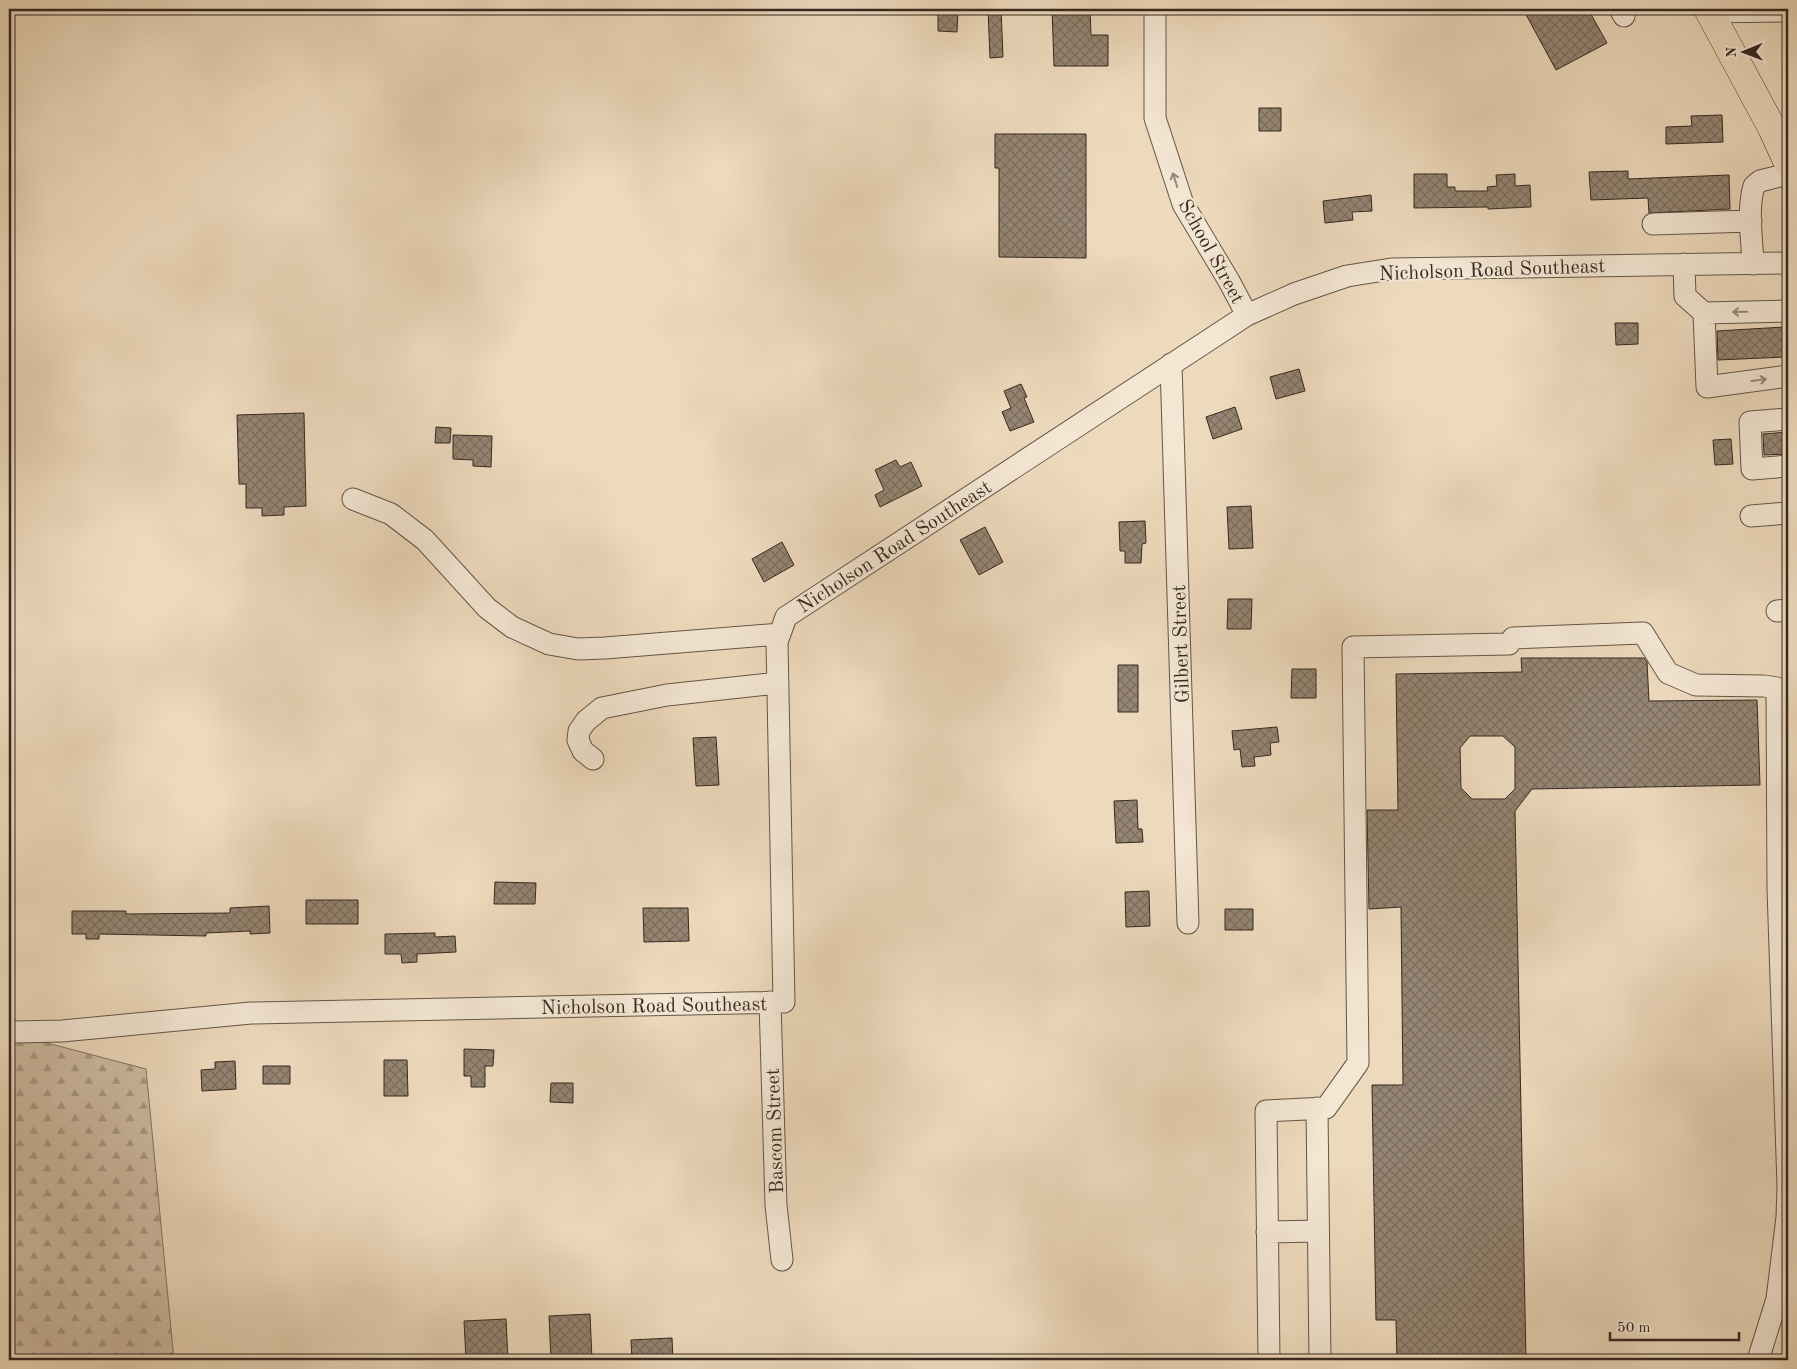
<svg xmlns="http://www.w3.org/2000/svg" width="1797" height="1369" viewBox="0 0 1797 1369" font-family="'Old Standard TT',serif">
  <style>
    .forest { fill: url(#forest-firs); stroke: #827262 }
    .building { fill: url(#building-cross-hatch); stroke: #352922; fill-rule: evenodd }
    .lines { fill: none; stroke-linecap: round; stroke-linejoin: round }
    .minor-casing { stroke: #635548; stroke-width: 23 }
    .major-casing { stroke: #352922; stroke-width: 29 }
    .minor { stroke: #f3e6d3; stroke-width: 21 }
    .major { stroke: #edd9bc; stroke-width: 28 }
    .oneway { stroke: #94887a }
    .labels { text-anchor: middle; stroke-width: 4.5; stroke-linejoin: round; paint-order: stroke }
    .street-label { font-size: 20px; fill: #352922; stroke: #f3e6d3 }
  </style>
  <defs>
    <pattern id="forest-firs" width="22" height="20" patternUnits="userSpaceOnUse" patternTransform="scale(1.25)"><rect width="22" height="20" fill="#cebba2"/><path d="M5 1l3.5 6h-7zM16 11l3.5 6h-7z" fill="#a89884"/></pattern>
    <pattern id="building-cross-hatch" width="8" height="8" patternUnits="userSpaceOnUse" patternTransform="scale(1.25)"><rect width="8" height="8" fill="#958572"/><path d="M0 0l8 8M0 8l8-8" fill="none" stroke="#7a6d5d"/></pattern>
  </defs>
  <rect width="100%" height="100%" fill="#edd9bc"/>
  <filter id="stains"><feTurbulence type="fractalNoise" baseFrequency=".004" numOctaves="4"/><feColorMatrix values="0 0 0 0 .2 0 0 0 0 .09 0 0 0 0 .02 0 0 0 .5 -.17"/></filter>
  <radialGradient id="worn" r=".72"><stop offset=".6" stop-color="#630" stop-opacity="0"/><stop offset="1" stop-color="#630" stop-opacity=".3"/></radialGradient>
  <path class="forest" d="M9,1033l137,36 28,291h-165z"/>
  <path class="building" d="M938,9h20l-1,23 -19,-1z
    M988,9h13l2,48 -13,1z
    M1052,9h38l1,26h17v31h-54z
    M1523,9h65l19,34 -51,27z
    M1259,108h22v23h-22z
    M1722,115l1,27 -57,2v-17l26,-1 -1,-10z
    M995,134h91v124l-87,-1v-89h-4z
    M1628,171v8l101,-4 1,34 -81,4 -1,-15 -57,2 -2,-28z
    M1414,174h33v13h8v4h33l-1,-4 10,-1 -1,-11 19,-1v12l15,-1 1,22 -43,2v-2l-74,1z
    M1371,195l1,16 -20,1 1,8 -28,3 -2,-22z
    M1615,323h23v21l-22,1z
    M1784,327l1,30 -67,3 -1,-29z
    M1299,369l6,22 -29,8 -6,-22z
    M1021,384l6,13 -3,1 10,24 -24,9 -8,-19 9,-4 -7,-17z
    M1235,407l7,22 -29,10 -7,-22z
    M304,413l2,93 -22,1v8l-22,1v-8h-16v-24h-7l-2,-69z
    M436,427l15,1 -1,15h-15z
    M1788,432v22l-24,1 -1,-21z
    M453,435l39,1 -1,31 -18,-1v-6l-20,-1z
    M1731,439l2,25 -18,1 -2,-25z
    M896,460l4,7 11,-5 11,24 -42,21 -5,-12 9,-5 -9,-20z
    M1251,506l2,42 -24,1 -2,-42z
    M1145,521l1,22 -4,1 -1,19h-16v-12h-5l-1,-29z
    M985,527l18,35 -24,13 -19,-35z
    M782,542l12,23 -30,17 -12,-23z
    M1228,599h24l-1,30h-24z
    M1521,658h123l3,4 2,39 108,-1 3,85 -228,4 -17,22 11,549h-129l-1,-40h-20l-4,-235h31l-2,-178 -32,2 -2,-99h31l-2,-136 126,-2zM1470,736h33l12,11v42l-10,10h-33l-11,-11 -1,-40z
    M1118,665h20v47h-20z
    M1292,669h24v29h-25z
    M1277,727l2,15 -9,1 1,12 -17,2 1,9 -13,1 -2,-18 -6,1 -2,-19z
    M716,737l3,48 -23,1 -3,-48z
    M1137,800l1,29h4l1,13 -27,1 -2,-42z
    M495,882l41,1 -1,21h-41z
    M1149,891l1,35 -24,1 -1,-35z
    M306,900h52v24h-52z
    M269,906l1,27 -20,1v-3l-44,2v3l-107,-2v5h-13v-5h-14v-23h54v3l104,-1v-5z
    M643,908h45l1,33 -45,1z
    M1225,909h28v21h-28z
    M435,933v4l20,-1 1,16 -39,2v8l-15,1 -1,-9h-16v-20z
    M464,1049l30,1 -1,16h-8v21h-14v-11h-7z
    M384,1060h23l1,36h-24z
    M235,1061l1,28 -34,2 -1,-21 14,-1v-7z
    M263,1066h27v18h-27z
    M551,1083h22v20l-23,-1z
    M590,1314l2,46h-41l-2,-44z
    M506,1319l2,41h-42l-2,-39z
    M672,1338l1,22h-41l-1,-20z"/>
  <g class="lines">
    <defs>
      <path id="minor" d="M1155,9v109l28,86 46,77 18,34
        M1620,9l4,7
        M1710,12l78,-1
        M1653,224l98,-3
        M1684,264l1,32 19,17
        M1753,264c-1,-26 -6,-54 1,-78l6,-5 28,-7
        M1788,311l-84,2 3,74 81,-11
        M1171,364l17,559
        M1788,419l-38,3 2,47 36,-3
        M353,499l38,15 34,26 62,68 25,19 37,17 29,5 27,-1 175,-14
        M1751,516l37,-3
        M1777,611l11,-1
        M593,759l-10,-8 -5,-11 1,-9 7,-10 16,-13 65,-13 111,-12
        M770,1002l6,203 6,55
        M9,1031l7,1 46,-1 189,-18 533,-11 -7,-360 9,-25 461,-302 47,-21 53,-18 44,-7 397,-6
        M1317,1108l3,252
        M1267,1232l51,-1
        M1269,1360l-3,-249 60,-3 32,-45 -5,-416 156,-3 4,-6 130,-5 25,40 28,12 68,1 13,2 1,201 10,297 -1,31 -10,82 -19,61"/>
      <path id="major" d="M1708,9l64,119 16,35"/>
    </defs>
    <use href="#minor" class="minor-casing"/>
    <use href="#major" class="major-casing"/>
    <use href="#minor" class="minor"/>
    <use href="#major" class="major"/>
  </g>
  <defs><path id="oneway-shaft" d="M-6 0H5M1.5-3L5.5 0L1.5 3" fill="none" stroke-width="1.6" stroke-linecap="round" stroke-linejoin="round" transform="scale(1.25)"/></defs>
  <g class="oneway">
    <use href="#oneway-shaft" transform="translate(1175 180) rotate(-108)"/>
    <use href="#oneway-shaft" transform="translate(1740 312) rotate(179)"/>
    <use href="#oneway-shaft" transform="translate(1759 380) rotate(-8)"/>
  </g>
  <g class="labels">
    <g class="street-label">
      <text transform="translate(1212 251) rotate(61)" y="7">School Street</text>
      <text transform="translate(1492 269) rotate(-2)" y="7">Nicholson Road Southeast</text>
      <text transform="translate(894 546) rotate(-33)" y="7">Nicholson Road Southeast</text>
      <text transform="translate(1180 644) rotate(-92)" y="7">Gilbert Street</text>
      <text transform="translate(654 1005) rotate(-1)" y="7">Nicholson Road Southeast</text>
      <text transform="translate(774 1131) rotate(-92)" y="7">Bascom Street</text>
    </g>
  </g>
  <rect width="1797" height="1369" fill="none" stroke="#edd9bc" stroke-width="30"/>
  <rect x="10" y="10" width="1777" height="1349" fill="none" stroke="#352922" stroke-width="2.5"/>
  <rect x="15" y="15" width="1767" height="1339" fill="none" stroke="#352922"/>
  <g transform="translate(1744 52) rotate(269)" stroke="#f3e6d3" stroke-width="4" paint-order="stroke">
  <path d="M0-4L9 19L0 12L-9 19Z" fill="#352922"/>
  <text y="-8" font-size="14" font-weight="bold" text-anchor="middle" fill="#352922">N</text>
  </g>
  <path d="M1610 1332v8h129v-8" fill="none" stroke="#352922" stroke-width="2.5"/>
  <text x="1617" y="1332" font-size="15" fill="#352922" stroke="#f3e6d3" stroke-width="4" paint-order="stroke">50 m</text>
  <rect width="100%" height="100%" filter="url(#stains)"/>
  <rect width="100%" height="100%" fill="url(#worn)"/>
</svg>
